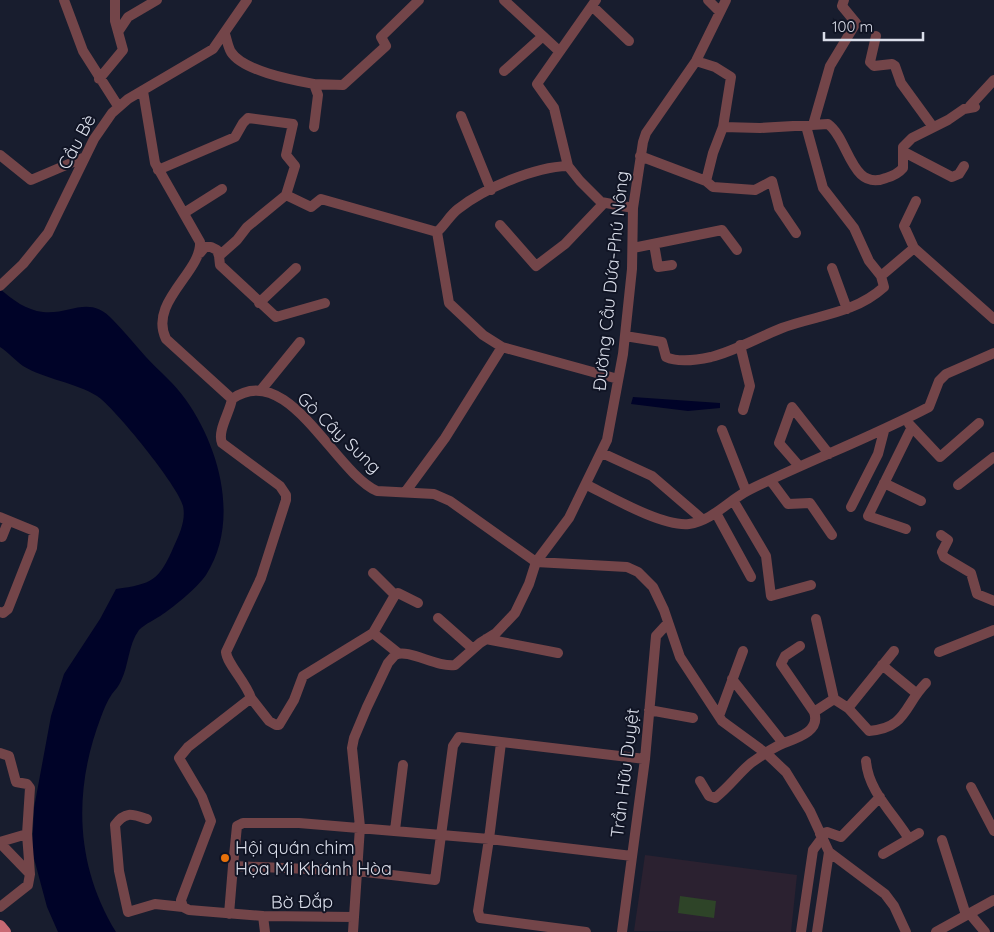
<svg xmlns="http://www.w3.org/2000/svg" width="994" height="932" viewBox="0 0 994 932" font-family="Quicksand,sans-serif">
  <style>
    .education { fill: #2b2130 }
    .green { fill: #2e4428 }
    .water { fill: #000328 }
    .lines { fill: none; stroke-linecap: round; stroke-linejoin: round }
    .minor { stroke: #734549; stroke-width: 10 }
    .major { stroke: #c76973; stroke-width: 12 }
    .food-dot { fill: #e8710a; stroke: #101424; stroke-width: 2 }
    .labels { text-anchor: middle; stroke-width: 4; stroke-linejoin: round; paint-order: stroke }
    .street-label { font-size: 18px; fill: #dadeea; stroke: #101424 }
    .poi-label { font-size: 18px; fill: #dadeea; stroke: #101424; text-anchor: start }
  </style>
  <rect width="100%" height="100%" fill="#181d2e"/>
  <path class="education" d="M645,855l152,20 -6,57 -157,-1z"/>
  <path class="green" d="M680,896l36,5 -2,17 -36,-5z"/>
  <path class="water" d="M0,289c13,11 26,21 43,23 28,3 46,-18 70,8 12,12 22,25 33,37 13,14 29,27 40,43 34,48 54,122 20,175 -8,12 -31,31 -43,39 -7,5 -18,10 -24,16 -11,15 -10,35 -18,51 -2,5 -6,9 -9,13 -5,7 -8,15 -11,23 -28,73 -26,148 15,215h-58l-11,-25 -15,-56 2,-43 17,-92 13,-42 36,-55 16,-30c36,-5 43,-8 58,-43 6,-13 12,-26 9,-40 -4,-19 -69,-99 -86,-110 -20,-13 -53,-17 -74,-30 -8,-6 -15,-14 -23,-19z
    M633,397l87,6v5l-32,3 -57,-7z"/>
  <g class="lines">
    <path class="minor" d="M64,0l19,51 35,55
      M504,0l55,51
      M596,0l-59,84 17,24 14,58 12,15 21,21 32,6
      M708,0l12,12
      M592,6l37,35
      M118,32l10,-15 29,-17
      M225,34c2,6 3,13 6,18 12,19 62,28 83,32l4,11 -4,32
      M876,36l-6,26 4,4 18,-2 3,2 6,17 32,44
      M696,61l19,6 16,10 -8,50 37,1 68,-4c21,15 23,68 58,54 7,-2 12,-4 17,-10v-21l9,-9 36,-18 16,-11 11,-2
      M504,71l39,-35
      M99,79l24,-29 -8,-29v-21
      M314,84l29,1 43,-39 -5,-9 38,-37
      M143,91l12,72 45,79c2,30 -52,60 -34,97l66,60c56,-40 102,73 145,92l57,3 16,7 86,61 91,5 11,5 15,15 11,23 16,47 42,64 45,33 19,18 24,39 19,41 56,42 9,12 12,26
      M970,106l24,-26
      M461,116l30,74
      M813,125l17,-59 26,-43 -14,-17 2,-6
      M806,126l17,62 31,40 15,33 12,15
      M904,152l48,25 7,-3 5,-8
      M0,155l31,25 54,-23
      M640,156l66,25 7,6 42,3 17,-9 7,27 17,25
      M568,166c-34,1 -83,22 -110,43 -8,6 -13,16 -21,23l12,71 34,32 19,12 116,32
      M158,170l77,-33 8,-14 5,-5 45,6 -7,31 9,11 -9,29
      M706,181l7,-28 10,-26
      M184,213l38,-24
      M500,225l36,41 29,-22 39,-41
      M654,244l4,23 14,-2
      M633,248l89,-18 15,20
      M914,248l-10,-22 12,-25
      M200,253l5,-6h6l6,3 2,6 18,-16 10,-13 39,-32 25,12 10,-8 116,33
      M219,256l1,9 56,52 49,-14
      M832,268l15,41
      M0,286l23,-22 25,-31 46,-94 18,-26 16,-14 85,-50 34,-49
      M259,303l37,-35
      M625,336l37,6 4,15c13,6 31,3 45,0 24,-6 48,-20 71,-29 35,-13 72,-14 102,-41l-3,-11 33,-28 80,71
      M740,345l10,41 -7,24
      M261,390l39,-48
      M232,399c-2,13 -15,32 -10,44l58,43 6,9v5l-25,78 -35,74c1,12 20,30 25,46l-63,49 -9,11 23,39 9,24 -30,79 2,7 6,3 74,6
      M909,424l31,33 39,-34
      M722,430l24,61
      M602,453l50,23 50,43
      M799,466l-20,-23 13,-36 37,47
      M771,481l17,23 22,-1 22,32
      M884,483l37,18
      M587,485c24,12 76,42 102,39 23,-3 40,-24 60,-34 59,-29 121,-52 180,-83l10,-26 7,-7 48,-21
      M958,485l36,-28
      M406,491l39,-53 57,-91
      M733,500l33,56 5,40 40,-11
      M851,507l27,-53 6,-23
      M716,513l35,64
      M0,517l34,14 -2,17 -24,61 -5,4 -3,-1
      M906,529l-38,-13 44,-89
      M941,535l7,5 -6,12 2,5 27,16 6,21 17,7
      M2,537l6,-15
      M373,573l22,22 3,-2 20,10
      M438,618l35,31
      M816,619l18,80
      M373,633l22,-38
      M486,639l72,14
      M939,652l55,-22
      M882,665l34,28
      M732,679l51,64
      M251,698l18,23 7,4h3l15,-25 9,-24 70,-43 25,20
      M848,708l21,23c38,-3 35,-26 57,-48
      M649,710l44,8
      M814,712l20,-13 14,9 46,-57
      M719,716l24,-65
      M501,743l-12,96 143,17
      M0,753l9,3 7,26 11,2 3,4 -3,46 3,40
      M866,761c2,30 28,53 43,78
      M700,781l9,15 6,2c14,-11 23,-24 36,-35 7,-5 25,-17 33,-20 13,-5 37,-12 30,-31l-33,-48 4,-8 15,-10
      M971,787l23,44
      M147,819c-15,-5 -22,-8 -32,6l4,46 9,41 27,-8 28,3
      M395,830l8,-65
      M820,834l7,-2 14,5 39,-40
      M942,840l24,75
      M0,842l27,-8
      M0,843l30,31 -2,11 -28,22
      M883,854l36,-21
      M233,866l4,-40 6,-3h56l190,16 -11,72 2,7 106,14
      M969,913l16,19
      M229,914l4,-48 124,5 78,9 18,-134 6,-9 186,22
      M265,932l-2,-16 91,1
      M353,932l7,-105 -8,-79 2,-10 13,-31 21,-44 7,-8c13,-7 42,13 60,10l25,-22 16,-10 19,-20 14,-29 7,-22 33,-44 38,-78 16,-86 9,-85 1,-61 10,-66 3,-9 50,-72 30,-61
      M622,932l23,-173 11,-123 12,-13
      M801,932l12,-82 9,-12
      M817,932l12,-80
      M936,932l58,-32"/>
    <path class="major" d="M0,926l5,6"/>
  </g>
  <circle class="food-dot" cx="225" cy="858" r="5"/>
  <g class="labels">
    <g class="street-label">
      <text transform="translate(77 142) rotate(-62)" y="6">Cầu Bè</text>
      <text transform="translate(611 281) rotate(-84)" y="6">Đường Cầu Dứa-Phú Nông</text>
      <text transform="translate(339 433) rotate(44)" y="6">Gò Cây Sung</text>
      <text transform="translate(625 773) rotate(-83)" y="6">Trần Hữu Duyệt</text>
      <text transform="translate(302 902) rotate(-1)" y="6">Bờ Đắp</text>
    </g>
    <g class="poi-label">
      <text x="235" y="854">Hội quán chim<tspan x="235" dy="21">Họa Mi Khánh Hòa</tspan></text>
    </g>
  </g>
  <path d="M824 32v8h99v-8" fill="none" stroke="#dadeea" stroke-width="2.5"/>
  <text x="832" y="32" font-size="15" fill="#dadeea" stroke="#101424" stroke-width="4" paint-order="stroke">100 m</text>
</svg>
